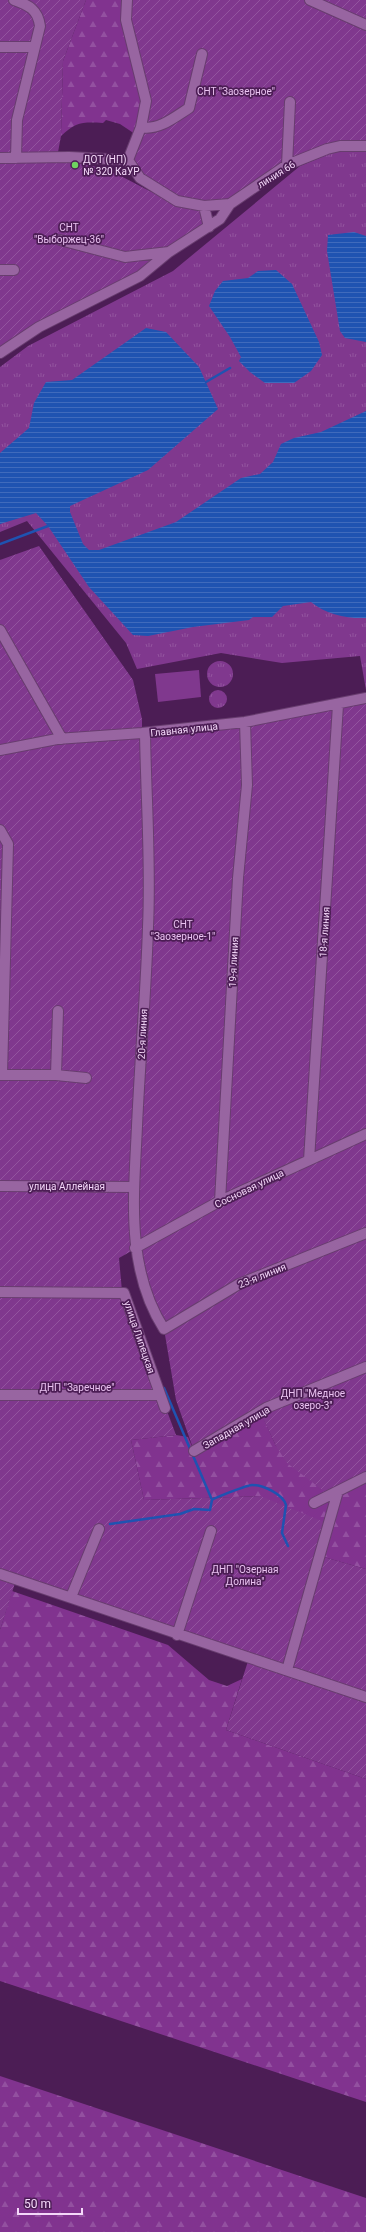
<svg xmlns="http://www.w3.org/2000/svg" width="366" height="2232" viewBox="0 0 366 2232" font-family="Roboto,sans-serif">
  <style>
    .grass { fill: #80388e }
    .forest { fill: url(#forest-firs) }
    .park { fill: url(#park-tufts) }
    .garden { fill: url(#garden-furrows) }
    .water { fill: url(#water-rules) }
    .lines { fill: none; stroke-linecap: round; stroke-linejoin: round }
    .stream { stroke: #1f53b1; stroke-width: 2.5 }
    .minor-casing { stroke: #683d6f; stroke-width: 12 }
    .minor { stroke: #9865a1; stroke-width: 10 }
    .poi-dot { fill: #6fd360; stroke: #4c1d55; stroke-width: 1.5 }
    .labels { text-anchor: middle; stroke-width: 3.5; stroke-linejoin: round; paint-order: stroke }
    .park-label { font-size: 10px; fill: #eac2f1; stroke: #4c1d55 }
    .poi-label { font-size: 10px; fill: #f4d8f9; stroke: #4c1d55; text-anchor: start }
    .street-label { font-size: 10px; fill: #f4d8f9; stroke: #4c1d55 }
  </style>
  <defs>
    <pattern id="forest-firs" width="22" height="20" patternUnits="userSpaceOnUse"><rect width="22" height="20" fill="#81338f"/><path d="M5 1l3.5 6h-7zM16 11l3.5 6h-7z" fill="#9350a0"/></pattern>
    <pattern id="park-tufts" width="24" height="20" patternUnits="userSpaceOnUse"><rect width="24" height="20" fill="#80388e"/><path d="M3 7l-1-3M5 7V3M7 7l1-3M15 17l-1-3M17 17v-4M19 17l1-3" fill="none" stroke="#93549f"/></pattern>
    <pattern id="garden-furrows" width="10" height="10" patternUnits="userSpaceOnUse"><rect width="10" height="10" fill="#80388e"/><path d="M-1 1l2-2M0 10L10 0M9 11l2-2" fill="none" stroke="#93549f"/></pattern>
    <pattern id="water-rules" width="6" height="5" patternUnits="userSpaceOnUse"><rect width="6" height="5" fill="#1f53b1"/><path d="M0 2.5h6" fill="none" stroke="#406bbc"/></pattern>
  </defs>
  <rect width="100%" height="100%" fill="#4c1d55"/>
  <path class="grass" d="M199,670l2,27 -43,5 -3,-28z"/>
  <path class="forest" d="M86,0h41l19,101 -8,35 -18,-12 -14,-4 -3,3c-21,-1 -27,-1 -42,13l2,-75z
    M260,1411l16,35 90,31v92l-46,-13 -60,-60 -116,4 -13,-60 45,-5 12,2 6,14z
    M12,1591l156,54 41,35 18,6 15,-7 -16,51 140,49v323l-366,-121v-351z
    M0,2076l366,122v34h-366z"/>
  <path class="park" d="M366,149v541l-6,-34 -78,7 -61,-10 -84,16 -11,-26 -99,-122 -27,11v-165l28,-21 145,-75 127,-105 36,-15z
    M207 674a13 13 0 1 1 26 0a13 13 0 1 1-26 0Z
    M209 699a9 9 0 1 1 18 0a9 9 0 1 1-18 0Z"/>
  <path class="garden" d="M0,0h86l-23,61 -2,75 -5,27c19,-1 40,2 58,10 21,9 40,23 63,28l-37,-23 -12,-18 18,-59 -19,-101h239v146l-51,7 -85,51 -26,3 3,21 -54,38 -153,87z
    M39,546l94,134 9,39v14l224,-35v779l-37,18 -42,-32 -11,-17 -16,-34 -66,39 -18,-51 -12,-71 -29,-80 -16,9 3,33 54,144 -45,5 13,60 116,-4 69,28 -9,32 46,13v210l-140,-49 23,-72 -233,-78 -16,50v-1070z"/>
  <path class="water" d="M354,232l12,4v106l-21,-4 -5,-7 -13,-80 1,-16z
    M276,270l16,14 27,58 3,13 -11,16 -17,12h-29l-15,-11 -11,-11 2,-4 -11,-20 -21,-31 6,-15 8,-10 25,-3 10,-7z
    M146,328l20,4 33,35 19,42 -70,61 -78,36v6l13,32 6,6h10l77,-28 65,-44 19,-4 13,-12 8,-18 13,-6 27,-6 45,-21v207c-18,1 -41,-4 -55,-16l-28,4 -11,11h-19l-4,3 -56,7 -45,9 -15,-1 -44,-48 -41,-61 -12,-13 -36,11v-71l29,-25 5,-25 12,-21 26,-2z"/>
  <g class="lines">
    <path class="stream" d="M206,382l24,-14
      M0,544l48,-18
      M164,1388l48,112
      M110,1524l70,-10 14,-5 16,1 2,-10c4,-3 36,-15 40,-15 11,0 31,9 34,20l-4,28 6,13"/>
    <defs>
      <path id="minor" d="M14,0c15,5 24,10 26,26l-23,94 -1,38
        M127,0l-1,20 20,81 -5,26 -13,33
        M310,0l56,25
        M0,47h34
        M141,127c17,4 34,-10 48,-19l13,-54
        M0,158l69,-1 59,3
        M128,160l12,18 37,23 27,5 26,-2
        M287,165l3,-63
        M204,206l5,21
        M60,240l65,17 44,-5
        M0,270h14
        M0,353l39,-26 101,-51 29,-24 51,-33 10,-15 57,-39 40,-16 13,-3h26
        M0,630l62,109
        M145,733c1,64 6,129 3,194 -2,66 -8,132 -11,199 -3,69 -12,142 27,203l75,-45 127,-51
        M0,750l57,-11 85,-6 103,-11 121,-24
        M0,830l8,14 -6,231
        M0,1075h56l30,3
        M56,1075l2,-64
        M309,1160l29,-455
        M0,1186l134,1
        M220,1201l18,-323 9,-93 -2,-63
        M135,1248l85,-47 146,-67
        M0,1292l124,1 41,115
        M0,1395h160
        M194,1451l72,-43 100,-41
        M314,1503l52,-26
        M0,1574l366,123
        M71,1597l28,-68
        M177,1635l34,-104
        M287,1670l51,-179"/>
    </defs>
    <use href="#minor" class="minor-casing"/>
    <use href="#minor" class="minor"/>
  </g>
  <circle class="poi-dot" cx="75" cy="165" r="4"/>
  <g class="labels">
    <g class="park-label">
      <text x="236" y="95">СНТ "Заозерное"</text>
      <text x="69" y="231">СНТ<tspan x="69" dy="12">"Выборжец-36"</tspan></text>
      <text x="183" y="928">СНТ<tspan x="183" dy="12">"Заозерное-1"</tspan></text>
      <text x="77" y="1391">ДНП "Заречное"</text>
      <text x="313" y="1397">ДНП "Медное<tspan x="313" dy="12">озеро-3"</tspan></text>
      <text x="245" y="1573">ДНП "Озерная<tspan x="245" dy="12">Долина"</tspan></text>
    </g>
    <g class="poi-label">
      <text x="83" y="163">ДОТ (НП)<tspan x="83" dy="12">№ 320 КаУР</tspan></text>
    </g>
    <g class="street-label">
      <text transform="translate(276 174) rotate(-32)" y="4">линия 66</text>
      <text transform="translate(184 729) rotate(-6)" y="4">Главная улица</text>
      <text transform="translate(324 932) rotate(-86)" y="4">18-я линия</text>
      <text transform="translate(233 962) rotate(-87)" y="4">19-я линия</text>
      <text transform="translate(142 1034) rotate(-87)" y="4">20-я линия</text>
      <text x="67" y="1190">улица Аллейная</text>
      <text transform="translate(249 1188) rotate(-26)" y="4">Сосновая улица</text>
      <text transform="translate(262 1275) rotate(-22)" y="4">23-я линия</text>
      <text transform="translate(140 1337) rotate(71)" y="4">улица Липецкая</text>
      <text transform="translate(236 1427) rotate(-30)" y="4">Западная улица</text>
    </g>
  </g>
  <path d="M18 2208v6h64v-6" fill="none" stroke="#f4d8f9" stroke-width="2"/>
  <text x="24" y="2208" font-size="12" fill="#f4d8f9" stroke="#4c1d55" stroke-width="3" paint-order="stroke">50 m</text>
</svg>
